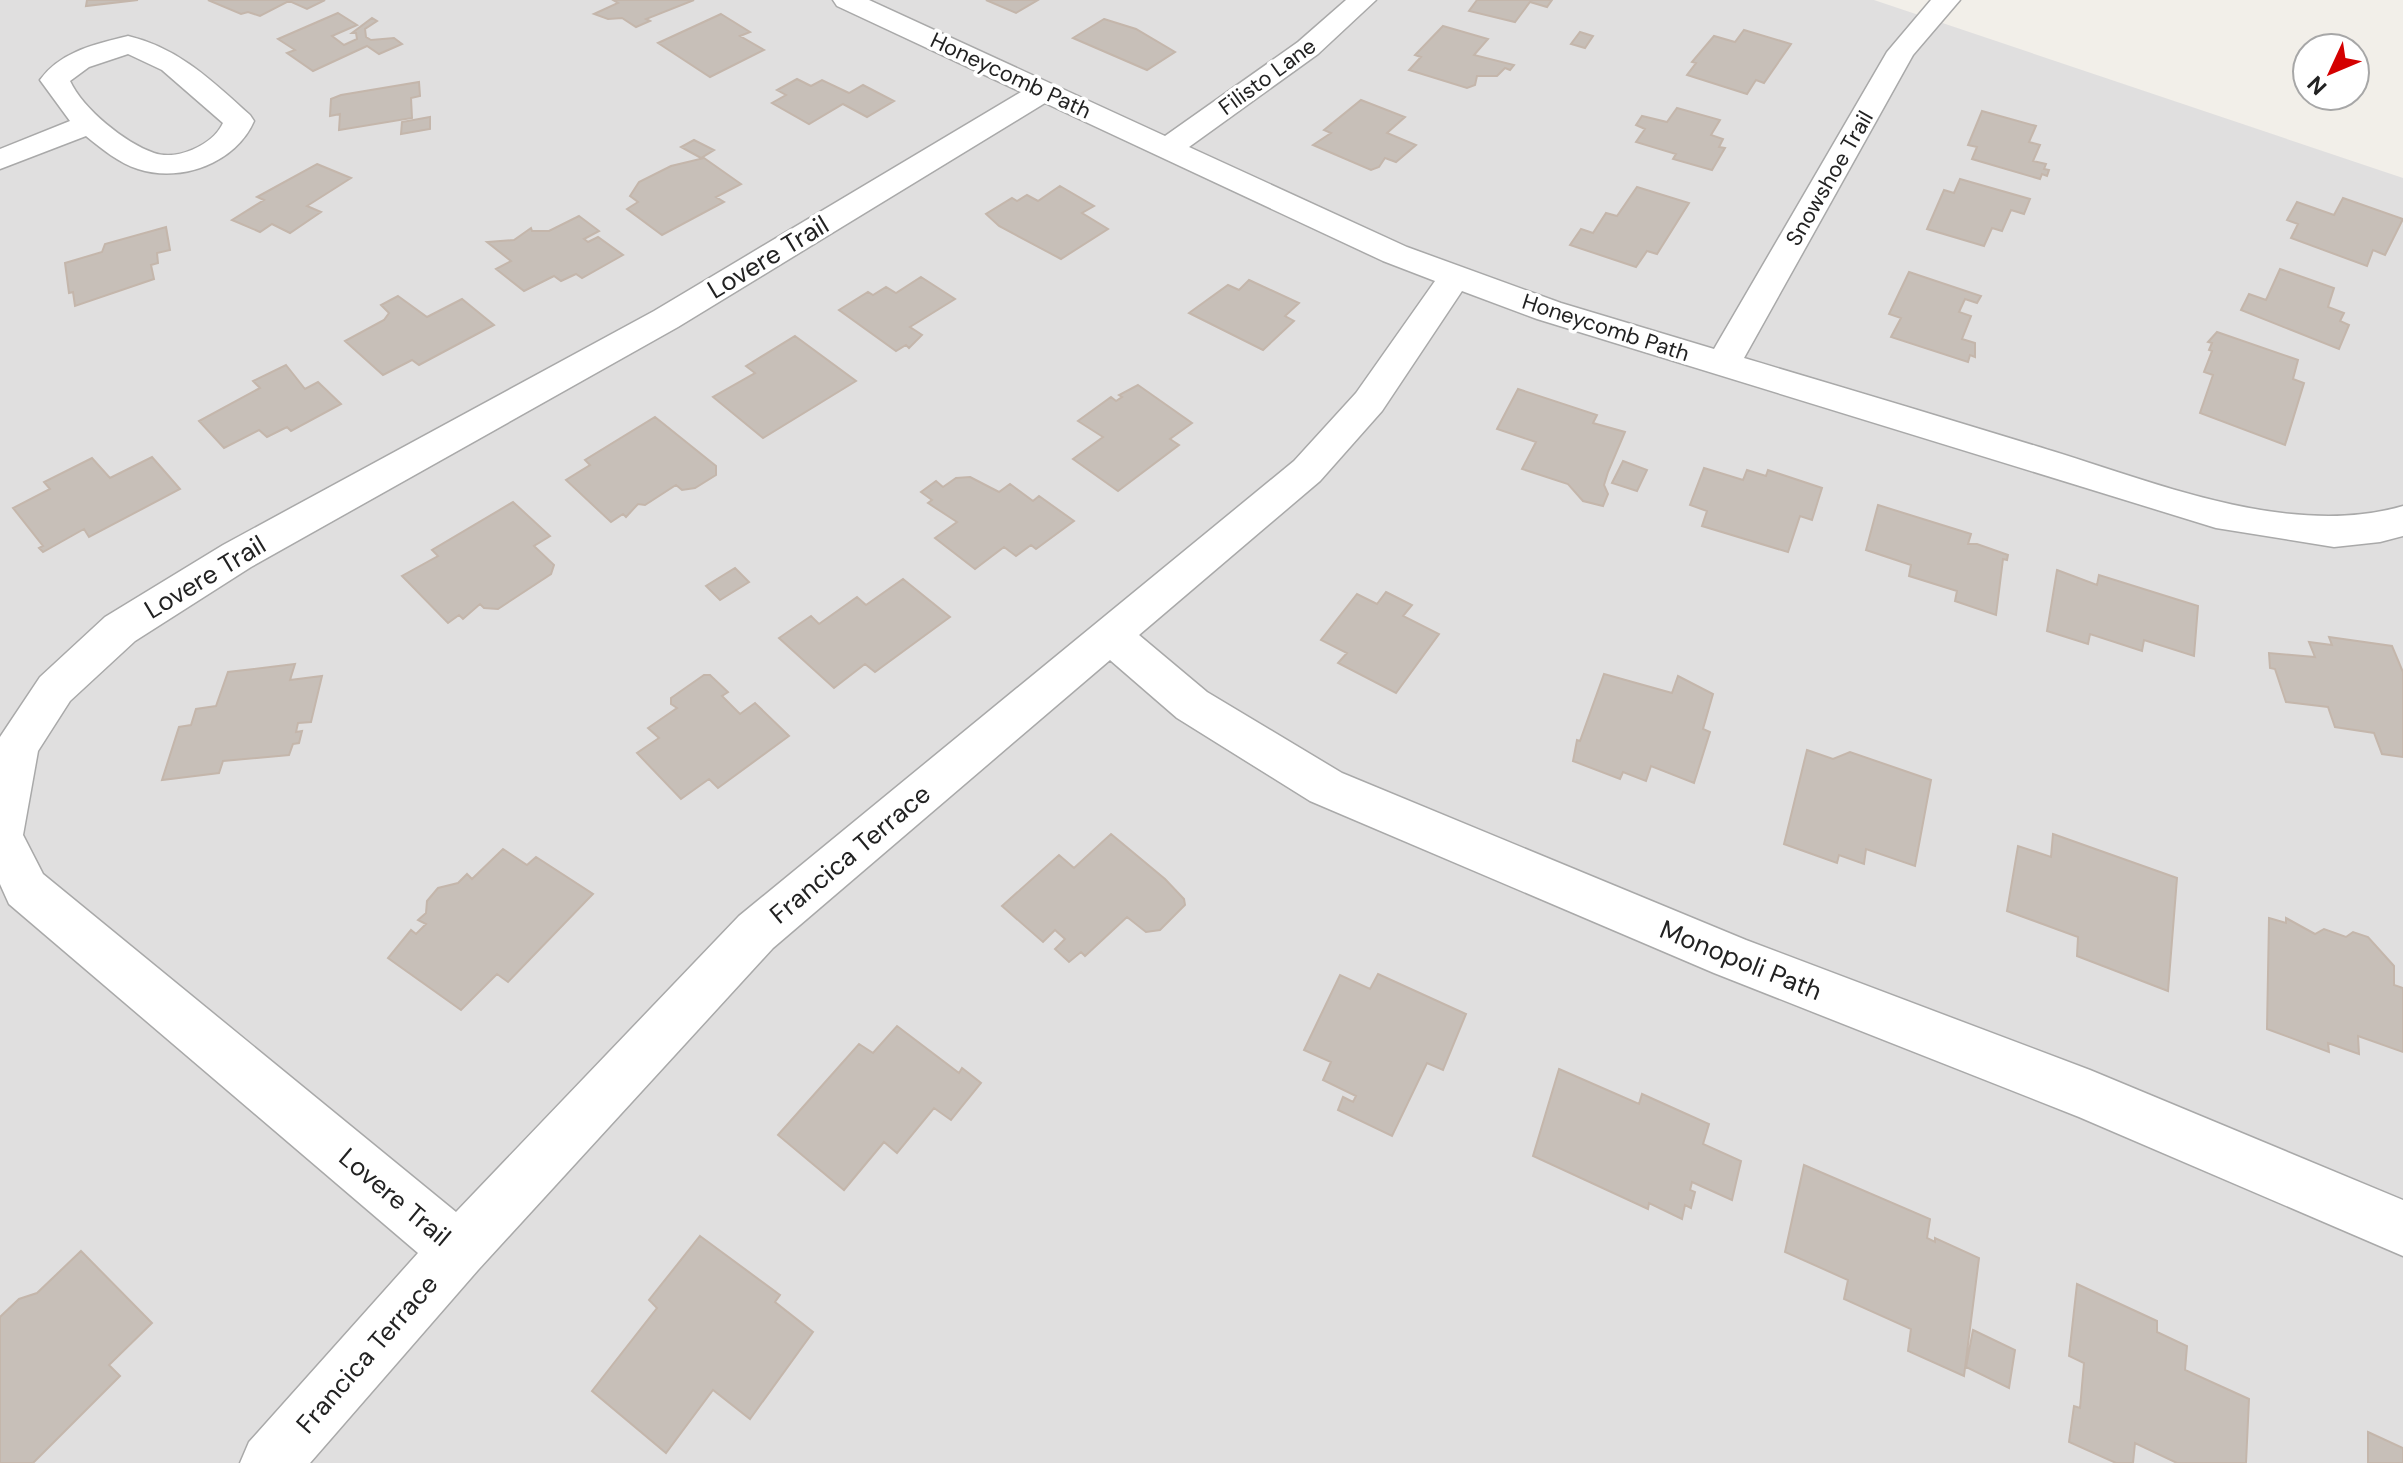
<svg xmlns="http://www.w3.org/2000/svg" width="2403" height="1463" viewBox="0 0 2403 1463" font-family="'DM Sans',sans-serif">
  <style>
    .residential { fill: #e0dfdf }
    .building { fill: #c7bfb8; stroke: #c4b6ab; stroke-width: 2 }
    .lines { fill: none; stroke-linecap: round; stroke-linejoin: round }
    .minor-casing { stroke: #a9a9a9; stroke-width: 3 }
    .minor { fill: #fff; fill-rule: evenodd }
    .labels { text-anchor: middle; stroke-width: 7; stroke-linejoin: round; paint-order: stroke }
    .far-street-label { font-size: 22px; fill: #222; stroke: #fff }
    .street-label { font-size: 26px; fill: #222; stroke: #fff }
  </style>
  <rect width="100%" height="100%" fill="#f2efe9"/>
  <path class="residential" d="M0,0h1874l529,178v1285h-2403z"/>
  <path class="building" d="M87,0h51l-52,6z
    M208,0h78l3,1 -29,15 -12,-4 -7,2z
    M292,0h33l-18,9 -18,-8z
    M613,0h81l-48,19 4,2 -14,6 -14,-9 -14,1 -14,-5 24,-11z
    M986,0h52l-22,13z
    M1477,0h75l-5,7 -17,-5 -15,20 -46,-11z
    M338,13l19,12 -25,11 12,9 13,-6 -1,-6h-4l20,-15 5,3 -12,8 1,8 5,3 23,-2 8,6 -23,10 -12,-8 -54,25 -26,-18 8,-3 -17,-11z
    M721,14l29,18 -10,4 24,14 -54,27 -52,-34z
    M1104,19l32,10 39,23 -28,18 -74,-32z
    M1443,26l45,13 -14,16 40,10 -4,5 -5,-2 -8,8h-20l-2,9 -8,3 -58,-18 12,-13 -6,-2z
    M1744,30l47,14 -27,39 -8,-3 -9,14 -60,-19 9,-12 -4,-1 22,-26 21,6z
    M1580,32l13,4 -8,12 -14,-4z
    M797,79l14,7 11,-6 27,13 14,-8 31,16 -27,16 -24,-13 -34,20 -37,-21 14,-8 -9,-5z
    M419,82l1,14 -9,2 1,20 -73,12 1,-16 -10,2 1,-17 10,-4z
    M1361,100l44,17 -18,16 29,12 -20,17 -11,-4 -6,9 -8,3 -58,-25 18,-12 -7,-3z
    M1677,108l43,12 -9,15 12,4 -4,8 6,1 -13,22 -39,-11 3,-5 -40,-12 9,-13 -9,-4 6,-9 25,6z
    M1982,111l54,15 -7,16 11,3 -7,16 13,3 -2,5 5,1 -2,6 -5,-2 -2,5 -68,-20 5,-12 -9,-2z
    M430,117v12l-29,5 1,-12z
    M694,140l20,10 -13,8 -20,-11z
    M704,158l37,26 -25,13 8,5 -62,33 -35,-26 11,-7 -8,-6 9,-14 32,-16z
    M317,164l34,14 -44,28 14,6 -31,21 -18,-9 -12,8 -28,-12 32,-20 -7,-3z
    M1960,179l70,20 -6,15 -13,-4 -9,21 -10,-3 -8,18 -57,-17 17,-39 10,3z
    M1060,186l34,20 -12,7 26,16 -47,30 -62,-33 -13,-12 26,-16 5,3 10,-6 11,6z
    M1637,187l52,16 -32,51 -10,-3 -11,16 -66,-22 11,-16 12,4 13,-20 11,3z
    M2343,198l60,21 -18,36 -12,-5 -6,16 -76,-28 7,-14 -11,-4 10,-18 37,13z
    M579,216l20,15 -15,8 4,3 10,-5 25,18 -41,23 -6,-4 -15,7 -7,-5 -30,15 -28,-22 15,-8 -24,-19 27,-2 17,-12 1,3h17z
    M166,227l4,23 -13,3 1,10 -7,2 3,14 -79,27 -2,-14 -4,1 -4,-30 37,-11 3,-8z
    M2280,269l54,19 -6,19 16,6 -4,8 9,4 -10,24 -98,-39 8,-16 17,6z
    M1909,272l72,24 -4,7 -12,-4 -6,13 12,4 -9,23 13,4v14l-5,-2 -2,7 -77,-25 10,-19 -12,-4z
    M921,277l34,22 -45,28 12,8 -13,13 -3,-3 -10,6 -57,-41 29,-18 5,3 13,-8 10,6z
    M1249,280l50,23 -14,13 9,5 -31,29 -74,-37 39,-28 11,5z
    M398,296l29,21 35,-18 32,26 -75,40 -7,-5 -29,15 -38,-34 39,-21 5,-7 -8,-8z
    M2217,332l81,28 -5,19 11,4 -19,62 -85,-32 13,-38 -9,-3 8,-21 -3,-1 3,-7 -4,-1z
    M795,336l61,45 -93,57 -50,-41 42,-24 -9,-7z
    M286,365l19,24 13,-7 23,22 -50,27 -4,-4 -20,10 -8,-7 -35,18 -25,-27 61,-33 -7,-7z
    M1138,385l54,38 -22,16 9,6 -61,46 -45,-32 30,-22 -25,-16 33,-24 5,4 6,-4 -3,-2z
    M1518,389l79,26 -4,8 32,9 -17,40 -4,13 4,9 -5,12 -20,-5 -15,-17 -46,-15 14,-27 -39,-13z
    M655,417l61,49v9l-21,13 -13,2 -6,-5 -31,20 -7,-1 -12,13 -3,-3 -12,8 -45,-42 24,-15 -5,-5z
    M152,457l28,32 -91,48 -5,-8 -41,23 -4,-4 4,-2 -30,-38 37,-19 -6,-7 48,-24 18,20z
    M1623,461l24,9 -10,21 -25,-8z
    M1704,468l39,12 4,-10 19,6 2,-6 54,18 -10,32 -12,-4 -12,36 -86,-26 5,-15 -17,-6z
    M970,477l29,15 11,-8 23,17 6,-5 35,25 -38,28 -5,-4 -15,11 -12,-9 -29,22 -40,-31 22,-16 -29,-19 4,-3 -11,-8 15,-11 7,6 13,-9z
    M513,502l37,34 -16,10 20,19 -3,9 -53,35 -14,-1 -4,-4 -17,15 -4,-4 -11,8 -46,-47 36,-20 -6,-6z
    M1878,505l93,29 -3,10h9l31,11 -1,5 -4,-1 -7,56 -41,-14 2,-10 -48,-15 2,-11 -45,-15z
    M735,568l14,14 -29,18 -14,-14z
    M2057,570l40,15 2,-10 99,31 -4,50 -50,-16 -2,11 -52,-17 -2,10 -41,-13z
    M903,579l47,38 -75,55 -10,-8 -31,24 -55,-50 32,-22 8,8 38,-27 9,8z
    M1386,592l26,13 -9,11 36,18 -43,59 -58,-30 9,-10 -26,-13 36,-46 20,10z
    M2329,637l63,9 11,26v85l-21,-3 -8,-21 -39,-6 -7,-20 -42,-5 -11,-33 -5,-1 -1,-15 46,4 -6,-15 23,3z
    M295,664l-5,16 32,-4 -11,46 -13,1 -2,9 6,-1 -3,12 -6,1 -4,11 -66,6 -4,12 -57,7 17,-53 12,-2 5,-16 20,-3 12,-34z
    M1604,674l68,19 6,-17 35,18 -10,35 7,3 -16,51 -43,-17 -5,15 -23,-9 -3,7 -47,-18 4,-21 3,1z
    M704,675h6l18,17 -6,4 18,18 15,-11 34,33 -71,52 -9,-9 -28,20 -44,-46 22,-15 -11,-10 29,-20 -6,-4v-6z
    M1807,750l26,9 17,-7 81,28 -16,86 -49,-17 -2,15 -25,-9 -2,8 -53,-19z
    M1111,834l54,45 19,20 1,6 -25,25 -14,2 -19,-15 -42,39 -4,-4 -12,10 -14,-13 10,-10 -10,-9 -12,12 -41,-36 57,-51 15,13z
    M2053,834l124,44 -9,113 -91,-35 1,-19 -71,-26 11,-65 33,11z
    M503,849l24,16 9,-8 57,37 -85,88 -11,-8 -36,36 -73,-52 23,-28 5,4 10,-10 -8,-4 8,-7 1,-12 11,-13 20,-5 9,-9 5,5z
    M2269,918l17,5v-5l29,16 9,-5 22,8 7,-5 15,5 26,29v19l9,3v64l-45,-16 1,18 -31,-11 1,9 -62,-23z
    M1378,974l88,40 -23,56 -16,-7 -35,73 -54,-26 5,-13 10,5 3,-6 -33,-16 8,-18 -27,-12 36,-75 30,14z
    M897,1026l62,47 3,-5 19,15 -30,37 -17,-12 -37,45 -13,-11 -40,48 -66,-55 81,-91 14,9z
    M1559,1069l80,35 3,-10 67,30 -6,20 38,17 -9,39 -40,-18 -2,8 5,2 -4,16 -6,-3 -3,14 -33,-16 -1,6 -115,-53z
    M1804,1165l126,54 -3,19 8,4v-4l44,20 -15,118 -56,-25 3,-22 -67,-30 4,-19 -63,-28z
    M700,1236l80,59 -5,7 38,30 -63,87 -37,-29 -47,63 -74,-62 65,-83 -8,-8z
    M81,1251l71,72 -43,42 11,11 -87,87h-33v-146l19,-18 18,-6z
    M2077,1284l80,37v11l30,14 -2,24 64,29 -3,64h-69l-42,-20 -2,20h-17l-47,-21 5,-36 6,2 4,-45 -15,-7z
    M1973,1330l42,20 -6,38 -43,-21z
    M2368,1432l35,16v15h-35z"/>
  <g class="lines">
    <defs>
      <path id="minor" d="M833,0h36l296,136 133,-94 48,-42h30l-58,54 -129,93 218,100 154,56 153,46 173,-297 44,-52h29l-47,55 -169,303c97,29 195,58 292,88 111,33 251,94 367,60v30l-23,6 -46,5 -118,-19 -679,-209 -75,-28 -80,120 -62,70 -181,154 68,57 135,81 404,167 344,130 313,130v56l-324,-139 -365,-144 -404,-172 -133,-83 -67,-58 -337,288 -295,322 -168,193h-70l9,-21 169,-189 -409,-349 -9,-20v-147l40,-60 65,-60 118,-72 431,-234 367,-219 -184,-86zM1045,103l338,158 52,20 -79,112 -62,68 -555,455 -283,296 -413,-338 -20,-39 15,-84 32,-50 65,-60 116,-74 427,-240z
        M128,36c51,12 84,45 122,79l4,6c-18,42 -73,62 -116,48 -19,-6 -36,-20 -52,-33l-86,33v-20l70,-28 -30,-41c21,-29 56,-36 88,-44zM128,54l34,16 61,53c-10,22 -46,38 -69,30 -29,-10 -71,-44 -84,-72l19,-14z"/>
    </defs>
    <use href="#minor" class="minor-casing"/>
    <use href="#minor" class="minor"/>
  </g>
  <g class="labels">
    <g class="far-street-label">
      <text transform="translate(1011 75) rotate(25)" y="8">Honeycomb Path</text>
      <text transform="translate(1267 76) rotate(-36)" y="8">Filisto Lane</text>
      <text transform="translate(1829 178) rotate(-60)" y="8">Snowshoe Trail</text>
      <text transform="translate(1606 327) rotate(18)" y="8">Honeycomb Path</text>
    </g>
    <g class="street-label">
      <text transform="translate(768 257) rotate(-31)" y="9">Lovere Trail</text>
      <text transform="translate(205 577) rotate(-31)" y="9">Lovere Trail</text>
      <text transform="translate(850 854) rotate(-40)" y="9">Francica Terrace</text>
      <text transform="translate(1741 960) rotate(22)" y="9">Monopoli Path</text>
      <text transform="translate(395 1197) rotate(40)" y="9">Lovere Trail</text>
      <text transform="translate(367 1354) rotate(-49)" y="9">Francica Terrace</text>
    </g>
  </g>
  <g transform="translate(2331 72) rotate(226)"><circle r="38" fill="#ffffff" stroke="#a7a7a7" stroke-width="2"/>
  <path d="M0-6L14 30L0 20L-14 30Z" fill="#d40000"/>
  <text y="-12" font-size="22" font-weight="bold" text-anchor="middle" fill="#222222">N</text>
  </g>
</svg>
